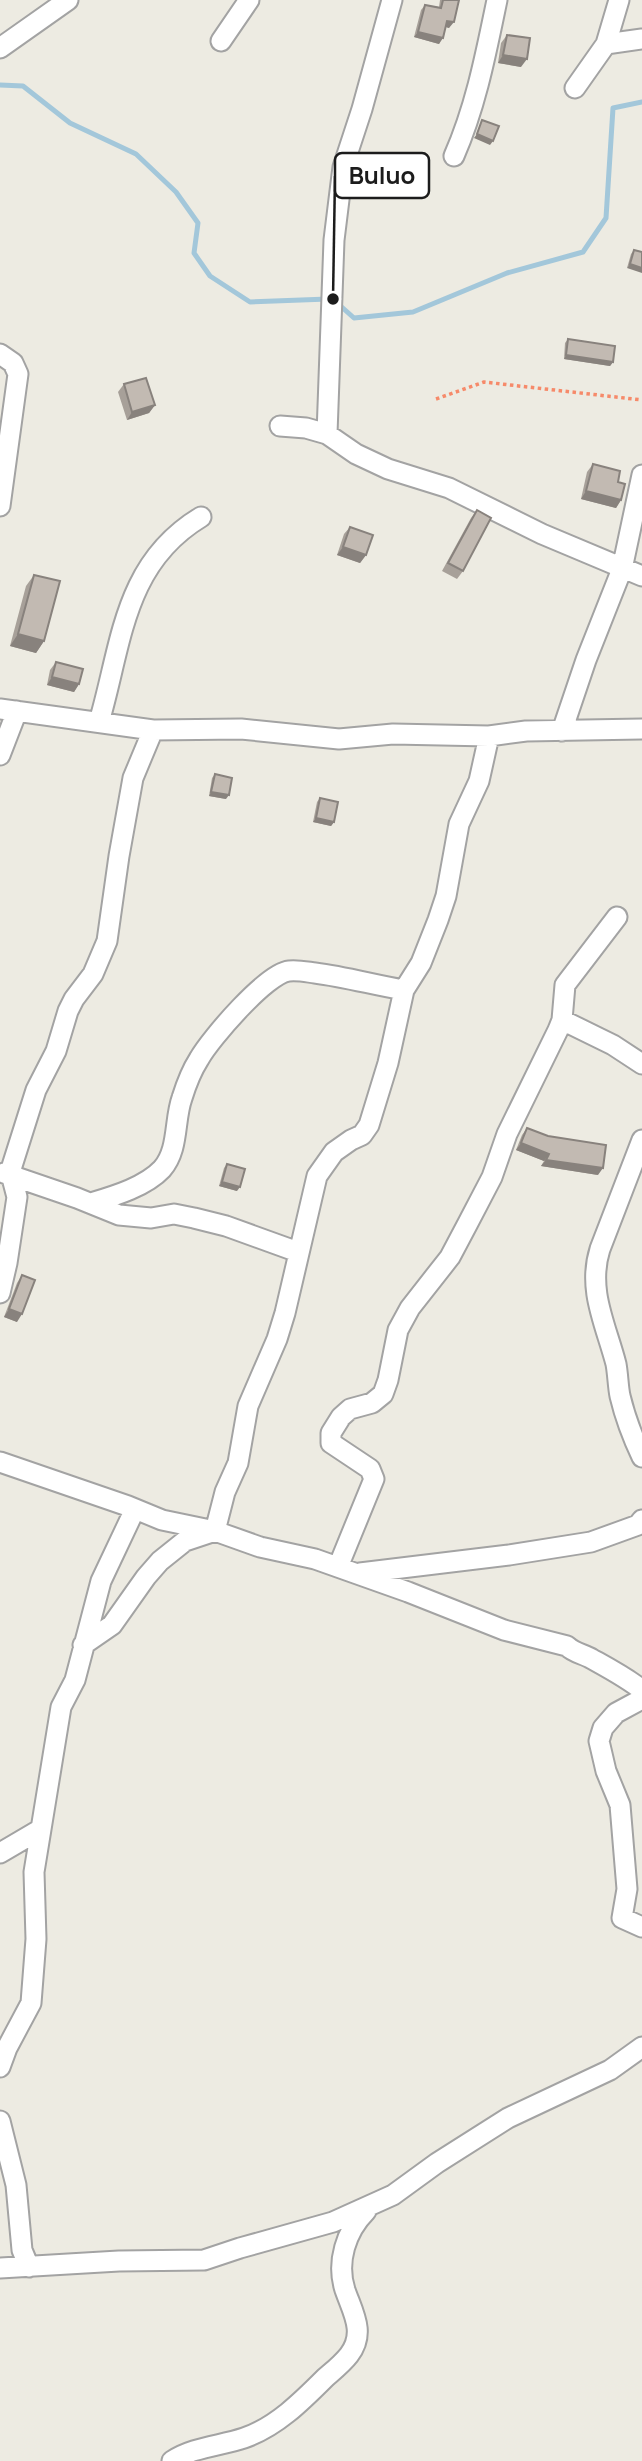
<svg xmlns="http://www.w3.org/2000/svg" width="642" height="2461" viewBox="0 0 642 2461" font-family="Manrope,sans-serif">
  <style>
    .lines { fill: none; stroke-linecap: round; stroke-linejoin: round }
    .stream { stroke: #a3c7da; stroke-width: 5 }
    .street-casing { stroke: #a3a3a3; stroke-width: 23 }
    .path { stroke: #f68a6a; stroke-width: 3.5; stroke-dasharray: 3.5 3.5; stroke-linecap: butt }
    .street { stroke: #fff; stroke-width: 19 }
    .wall { fill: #a7a099 }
    .shaded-wall { fill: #88827d }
    .building { fill: #c2bab2; stroke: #88827d; stroke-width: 2 }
    .leader { fill: none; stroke: #1c1c1c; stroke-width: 2.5 }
    .callout-dot { fill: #1c1c1c; stroke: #fff; stroke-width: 2.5 }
    .callout { fill: #fff; stroke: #1c1c1c; stroke-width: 2.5 }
    .callout-label { font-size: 24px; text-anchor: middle; font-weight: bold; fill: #1c1c1c }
  </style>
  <rect width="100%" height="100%" fill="#edebe2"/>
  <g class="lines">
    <path class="stream" d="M0,85l23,1 47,37 66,31 40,38 22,31 -4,30 16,23 40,26 78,-3
      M336,302l18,16 59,-6 94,-39 76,-21 23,-34 7,-110 29,-6"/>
    <defs>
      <path id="street" d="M221,41l28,-41
        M606,44l36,-5
        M0,48l68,-48
        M575,88l31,-44 13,-44
        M454,156c22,-50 32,-103 43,-156
        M0,354l13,9 5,11 -18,132
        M280,426l26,2 21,6 29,20 32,15 61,19 93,46 100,42
        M327,434l7,-194 9,-73 19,-58 30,-109
        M0,709l153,21 88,-1 98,10 54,-5 96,2 37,-5 116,-2
        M99,722c23,-78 24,-158 102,-205
        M562,731l24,-71 36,-91 20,-94
        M0,755l17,-44
        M562,1020l51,25 29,19
        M642,1140l-42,109c-13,41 6,76 16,115 2,11 2,22 4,32 5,21 13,42 22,61
        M4,1173l73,25 42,17 32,3 23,-4 20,4 32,8 72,26
        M91,1203c23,-7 54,-16 71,-34 17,-19 12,-49 20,-71 4,-13 10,-28 17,-39 12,-21 68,-86 90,-88 9,-1 18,1 26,2 31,4 59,12 89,17
        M0,1293l7,-30 10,-66 -6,-23 1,-8 24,-76 20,-39 12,-40 6,-12 19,-25 14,-33 12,-85 14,-78 20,-48
        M0,1462l128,44 34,14 53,11 45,16 55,12 93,33 96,38 63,16c7,7 17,8 25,13 18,10 35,19 50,31
        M338,1567l36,-88 -4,-10 -39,-26v-10l10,-16 9,-8 22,-6 11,-9 5,-14 10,-50 12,-22 40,-51 18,-34 24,-46 15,-43 51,-104 4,-10 3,-35 52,-68
        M360,1573l149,-18 82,-13 47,-17 4,-5
        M83,1645l29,-20 34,-48 14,-16 25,-20 30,-10 10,-39 13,-29 10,-57 29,-67 8,-26 32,-137 17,-24 17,-12 11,-5 7,-10 19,-62 16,-73 17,-27 17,-43 8,-24 13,-72 20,-43 10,-45
        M642,1699l-26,14 -13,15 -4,13 7,30 14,34 7,84 -5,29 20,9
        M0,1853l41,-24
        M0,2067l7,-19 24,-45 5,-64 -2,-67 27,-165 14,-27 26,-99 34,-72
        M0,2121l16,64 6,65 7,17
        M0,2268l119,-7 85,-1 36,-12 93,-26 60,-27 44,-32 71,-45 102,-48 32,-23
        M172,2461c21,-14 48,-15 72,-23 32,-11 57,-36 81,-60 8,-7 17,-14 24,-23 17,-22 4,-42 -4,-65 -9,-28 1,-59 21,-79"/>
    </defs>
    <use href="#street" class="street-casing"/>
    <path class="path" d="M436,399l48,-17 158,18"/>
    <use href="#street" class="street"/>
  </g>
  <path class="wall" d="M440,0h19l-10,28 -3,-1 -7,17 -25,-7 7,-27 4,-5 14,2z
    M507,35l14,32 -23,-4 3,-20z
    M634,250l8,2 -15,16 4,-14z
    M568,339l45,23 -3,4 -46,-7 1,-16z
    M124,384l31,21 -6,8 -22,7 -9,-28z
    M593,464l25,18 3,18 -5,8 -35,-9 6,-27z
    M477,510l-14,61 -6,8 -15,-8 29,-53z
    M350,527l16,28 -6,8 -23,-8 7,-21z
    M34,575l10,66 -8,12 -26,-7 16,-60z
    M56,662l23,22 -5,8 -27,-7 3,-15z
    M215,774l11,25 -17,-3 3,-18z
    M320,798l14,24 -3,4 -18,-4 4,-20z
    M527,1128l71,47 -57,-9 3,-5 -28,-11 6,-15z
    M227,1164l10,27 -18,-5 5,-18z
    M22,1275l-5,47 -13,-5 13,-34z"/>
  <path class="shaded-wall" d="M447,21l7,1 -5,6 -6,-2z
    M418,32l25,6 -4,6 -25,-7z
    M503,55l24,4 -6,8 -23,-4z
    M477,134l16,7 -3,4 -16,-7z
    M630,264l12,4v5l-15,-5z
    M566,355l47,7 -3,4 -46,-7z
    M155,405l-6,8 -22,7 5,-8z
    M586,491l35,9 -5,8 -35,-9z
    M343,547l23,8 -6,8 -23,-8z
    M18,634l26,7 -8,12 -26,-7z
    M52,677l27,7 -5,8 -27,-7z
    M211,792l18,3 -3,4 -17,-3z
    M316,818l18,4 -3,4 -18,-4z
    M521,1143l28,11 -5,7 -28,-11z
    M546,1160l57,8 -5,7 -57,-9z
    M222,1182l18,5 -3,4 -18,-5z
    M9,1309l13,5 -5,8 -13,-5z"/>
  <path class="building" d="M443,0h16l-5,22 -7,-1 -4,17 -25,-6 7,-27 16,3z
    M507,35l23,3 -3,21 -24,-4z
    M482,120l17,6 -6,15 -16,-7z
    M634,250l8,2v16l-12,-4z
    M568,339l47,7 -2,16 -47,-7z
    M146,378l9,27 -23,7 -8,-28z
    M593,464l27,7 -2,11 7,2 -4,16 -35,-9z
    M477,510l14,8 -28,53 -15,-8z
    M350,527l23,8 -7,20 -23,-8z
    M34,575l26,6 -16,60 -26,-7z
    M56,662l27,7 -4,15 -27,-7z
    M215,774l17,4 -3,17 -18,-3z
    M320,798l18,4 -4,20 -18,-4z
    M527,1128l21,8 58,9 -3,23 -57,-8 3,-6 -28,-11z
    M227,1164l18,5 -5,18 -18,-5z
    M22,1275l13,5 -13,34 -13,-5z"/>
  <path class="leader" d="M333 299L335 176"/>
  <circle class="callout-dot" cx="333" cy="299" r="7"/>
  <rect class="callout" x="335" y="153" width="94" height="45" rx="7"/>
  <g class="callout-label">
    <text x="382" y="184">Buluo</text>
  </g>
</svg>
